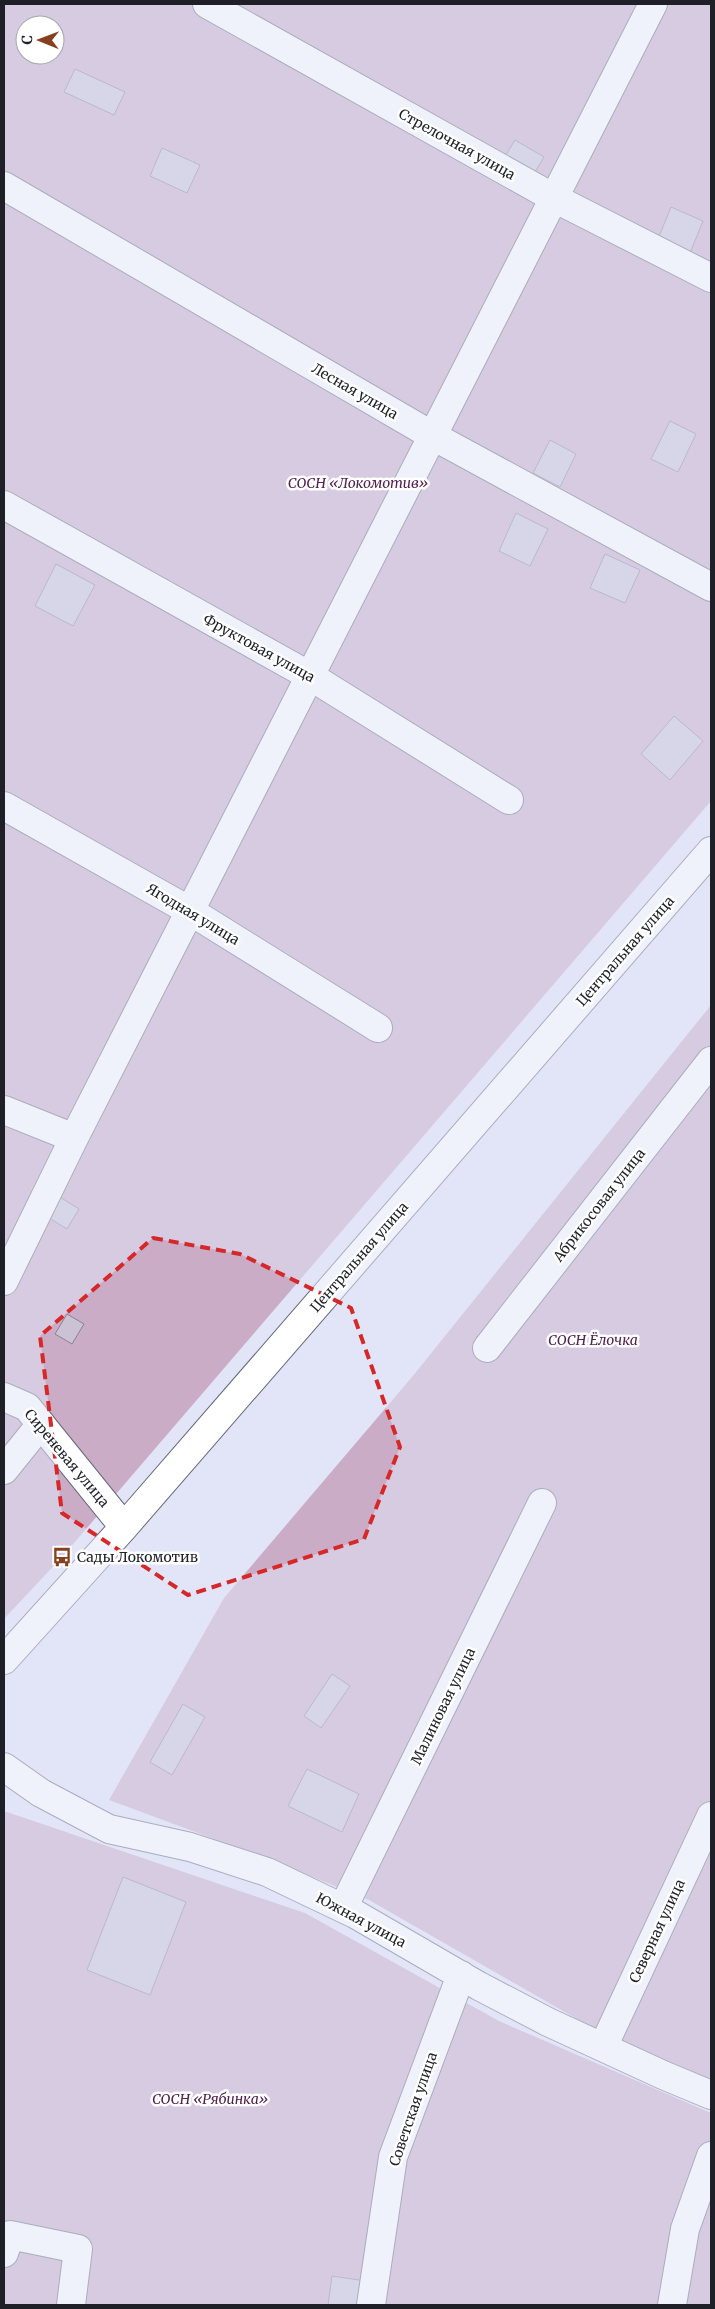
<svg xmlns="http://www.w3.org/2000/svg" width="715" height="2309" viewBox="0 0 715 2309" font-family="Merriweather,serif">
  <style>
    .green { fill: #caacc6; fill-rule: evenodd }
    .building { fill: #cbc3d5; stroke: #898293 }
    .lines { fill: none; stroke-linecap: round; stroke-linejoin: round }
    .minor-casing { stroke: #666879; stroke-width: 30 }
    .minor { stroke: #fff; stroke-width: 28 }
    .marked { fill: none; stroke: #d62828; stroke-width: 4; stroke-dasharray: 10 6; stroke-linejoin: round }
    .labels { text-anchor: middle; stroke-width: 5; stroke-linejoin: round; paint-order: stroke }
    .street-label { font-size: 14px; fill: #1f2027; stroke: #fff }
    .park-label { font-size: 14px; font-style: italic; fill: #52214e; stroke: #fff }
    .poi-label { font-size: 14px; fill: #1f2027; stroke: #fff; text-anchor: start }
  </style>
  <rect width="100%" height="100%" fill="#e2e5f8"/>
  <path class="green" d="M4,4h707v797l-649,756 -58,62zM25,25h30v30h-30z
    M711,1005v1077l-85,-35 -257,-147 -93,-38 -167,-62 115,-202 188,-221z
    M4,1811l301,102 194,108 212,92v192h-707z"/>
  <path class="building" d="M75,69l50,23 -11,23 -50,-23z
    M515,140l29,17 -14,23 -29,-17z
    M162,148l38,17 -13,28 -37,-17z
    M671,207l32,14 -13,32 -32,-14z
    M670,421l26,13 -18,38 -27,-13z
    M550,440l26,14 -16,33 -27,-14z
    M516,513l32,16 -18,37 -31,-15z
    M605,554l35,16 -15,33 -35,-15z
    M56,564l39,21 -22,41 -38,-20z
    M674,716l29,25 -33,39 -29,-26z
    M55,1194l24,15 -12,20 -24,-15z
    M67,1314l17,10 -12,20 -17,-10z
    M332,1674l18,12 -29,42 -17,-12z
    M183,1704l22,13 -33,58 -22,-13z
    M307,1769l52,25 -17,38 -54,-26z
    M123,1877l63,25 -36,93 -63,-25z
    M332,2276l34,5 -3,24h-35z"/>
  <g class="lines">
    <defs>
      <path id="minor" d="M207,4l347,194 157,80
        M4,186l429,250 278,151
        M4,505l306,171 199,124
        M4,806l186,105 188,117
        M4,1110l70,28
        M4,1281l70,-143 579,-1134
        M487,1348l224,-287
        M4,1397l23,10 97,120
        M4,1470l37,-46
        M4,1660l120,-133 587,-676
        M4,1767l37,26 68,36 81,18 77,25 88,42 124,72 69,36 115,53 48,20
        M343,1908l199,-405
        M603,2047l108,-231
        M4,2253l6,-18 68,14 -7,56
        M371,2305l22,-148 68,-182
        M672,2305l13,-76 26,-73"/>
    </defs>
    <use href="#minor" class="minor-casing"/>
    <use href="#minor" class="minor"/>
  </g>
  <path d="M0 0H715V2309H0ZM153,1238l87,16 111,54 49,139 -36,92 -176,56 -126,-82 -22,-177z" fill="#e2e5f8" fill-opacity=".55" fill-rule="evenodd"/>
  <path class="marked" d="M153,1238l87,16 111,54 49,139 -36,92 -176,56 -126,-82 -22,-177z"/>
  <defs>
    <symbol id="bus-bare" viewBox="-9 -9 18 18"><path d="M-5-6H5V4H4V6H2V4H-2V6H-4V4H-5ZM-3.5-4V0h7V-4ZM-3.5 1.2v1.5H-2V1.2ZM2 1.2v1.5H3.5V1.2Z" fill="#86401d" stroke="#fff" stroke-width="2.5" paint-order="stroke"/></symbol>
  </defs>
  <g fill-rule="evenodd">
    <use href="#bus-bare" x="48" y="1543" width="28" height="28"/>
  </g>
  <g class="labels">
    <g class="street-label">
      <text transform="translate(457 144) rotate(29)" y="5">Стрелочная улица</text>
      <text transform="translate(355 391) rotate(30)" y="5">Лесная улица</text>
      <text transform="translate(259 648) rotate(29)" y="5">Фруктовая улица</text>
      <text transform="translate(193 914) rotate(31)" y="5">Ягодная улица</text>
      <text transform="translate(625 951) rotate(-49)" y="5">Центральная улица</text>
      <text transform="translate(599 1205) rotate(-52)" y="5">Абрикосовая улица</text>
      <text transform="translate(359 1257) rotate(-49)" y="5">Центральная улица</text>
      <text transform="translate(67 1458) rotate(50)" y="5">Сиреневая улица</text>
      <text transform="translate(443 1706) rotate(-64)" y="5">Малиновая улица</text>
      <text transform="translate(361 1920) rotate(28)" y="5">Южная улица</text>
      <text transform="translate(657 1931) rotate(-65)" y="5">Северная улица</text>
      <text transform="translate(413 2109) rotate(-71)" y="5">Советская улица</text>
    </g>
    <g class="park-label">
      <text x="358" y="488">СОСН «Локомотив»</text>
      <text x="593" y="1345">СОСН Ёлочка</text>
      <text x="210" y="2104">СОСН «Рябинка»</text>
    </g>
    <g class="poi-label">
      <text x="77" y="1562">Сады Локомотив</text>
    </g>
  </g>
  <rect width="715" height="2309" fill="none" stroke="#1f2027" stroke-width="10"/>
  <g transform="translate(40 40) rotate(271)"><circle r="24" fill="#ffffff" stroke="#a5a6a9"/>
  <path d="M0-4L9 19L0 12L-9 19Z" fill="#86401d"/>
  <text y="-8" font-size="14" font-weight="bold" text-anchor="middle" fill="#1f2027">С</text>
  </g>
</svg>
